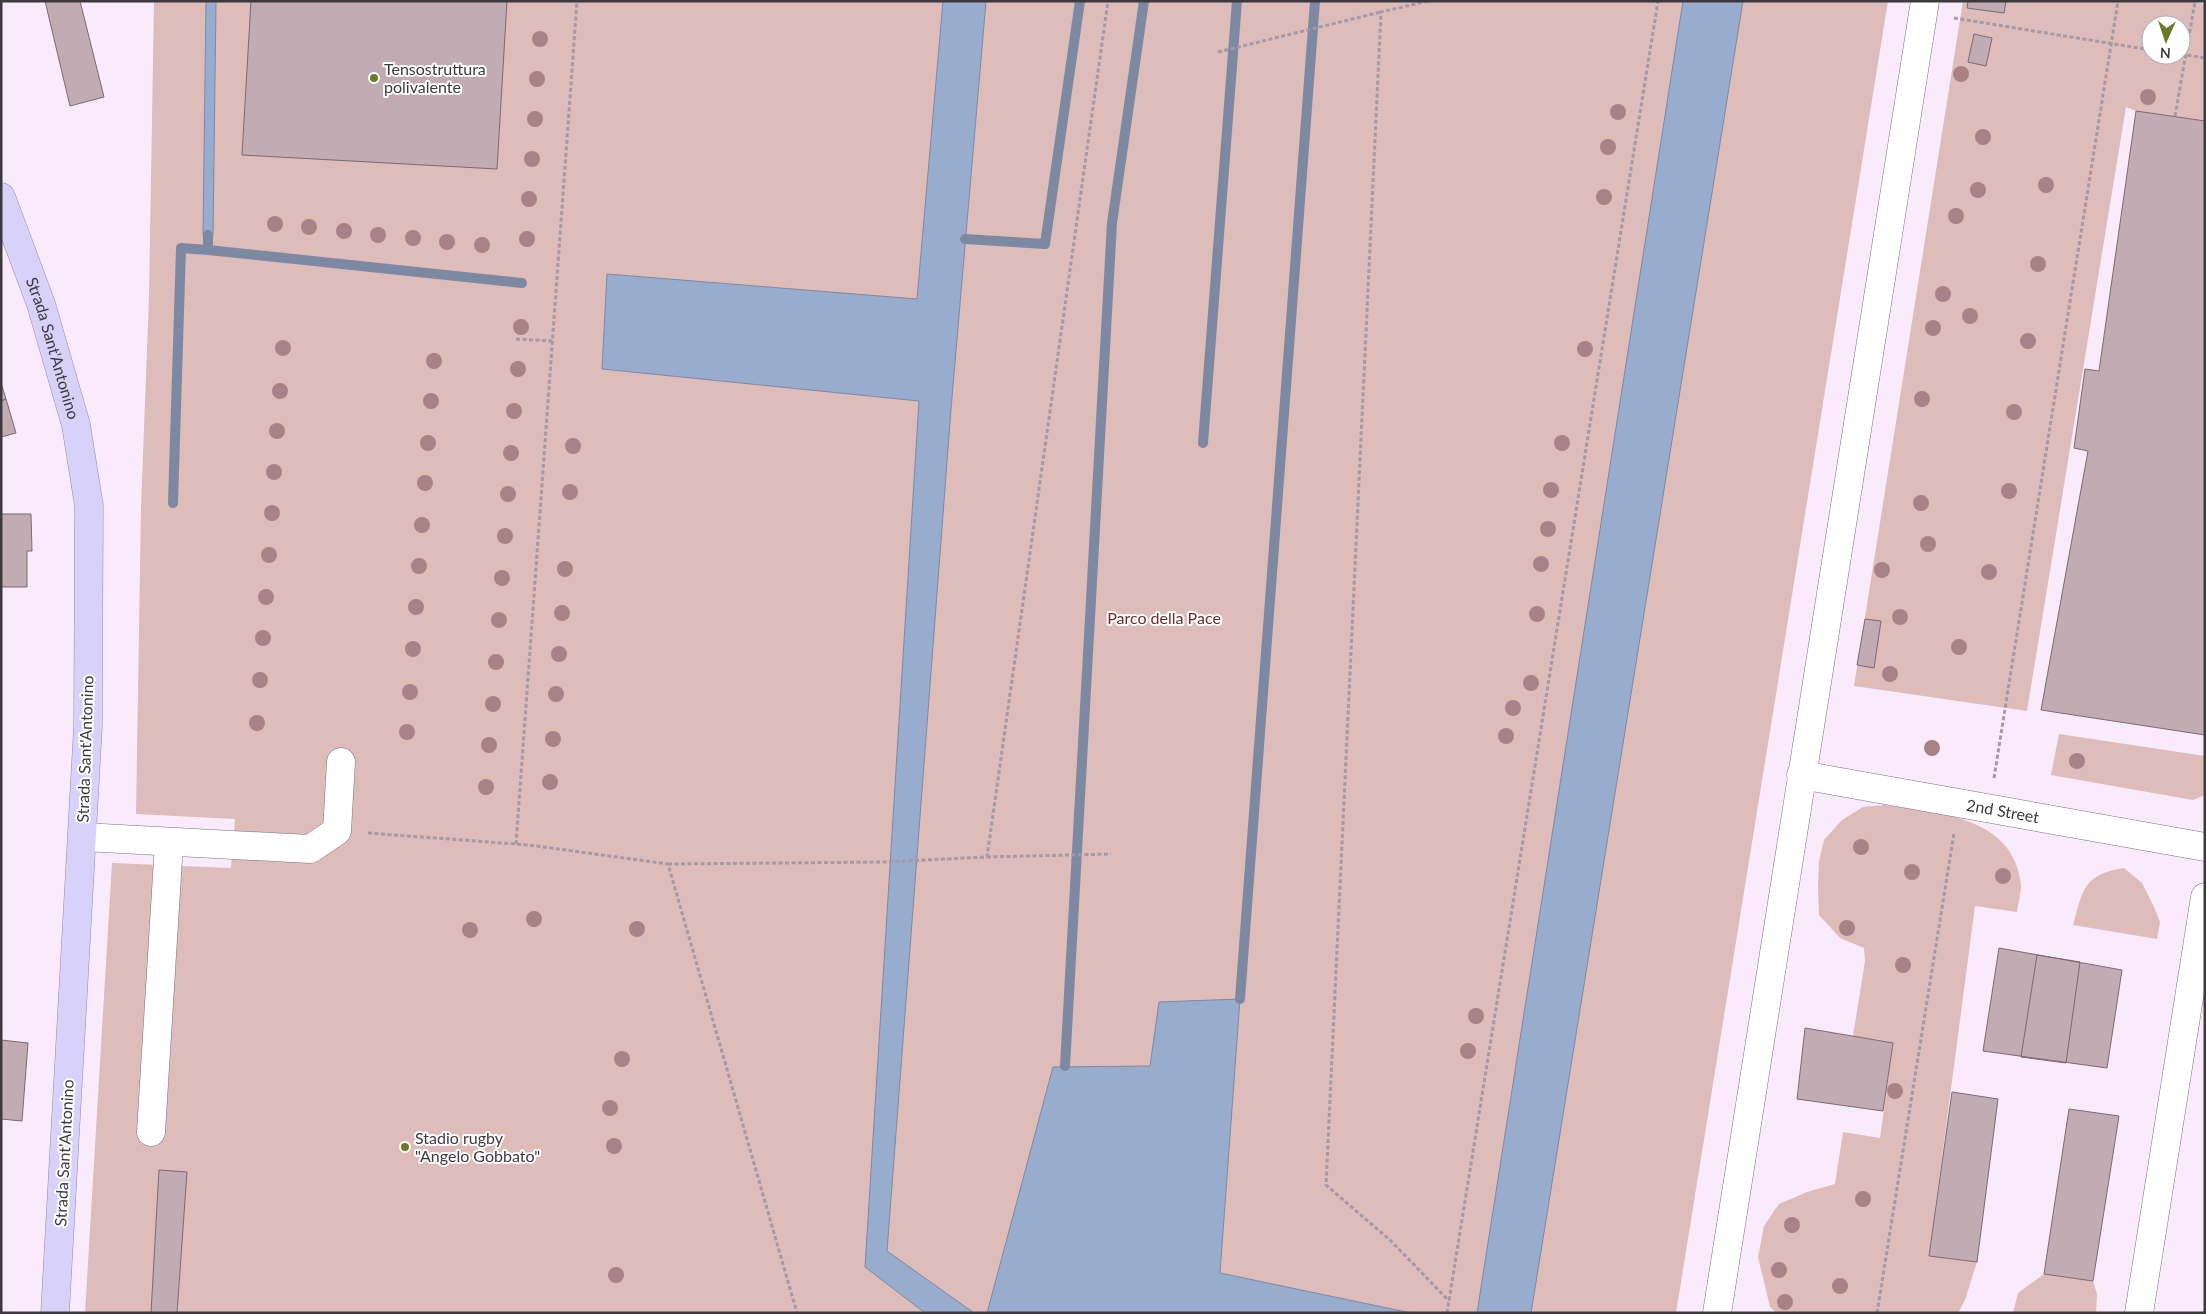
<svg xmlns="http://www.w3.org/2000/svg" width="2206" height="1314" viewBox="0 0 2206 1314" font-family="Lato,sans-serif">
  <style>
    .green { fill: #ddbcb9; fill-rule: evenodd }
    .water { fill: #98acce; stroke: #7d89a3 }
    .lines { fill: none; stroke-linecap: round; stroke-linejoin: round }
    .stream { stroke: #7d89a3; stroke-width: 10 }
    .building { fill: #c1acb4; stroke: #7d6970 }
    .minor-casing { stroke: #7d707e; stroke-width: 29 }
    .major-casing { stroke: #9188b5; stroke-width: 29 }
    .path { stroke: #a499a6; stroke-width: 3; stroke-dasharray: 4 2.5; stroke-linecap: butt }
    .minor { stroke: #fff; stroke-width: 28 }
    .major { stroke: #d8d1f9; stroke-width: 28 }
    .tree { fill: #a98288 }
    .poi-dot { fill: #6a7a28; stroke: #fff; stroke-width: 2 }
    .labels { text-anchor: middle; stroke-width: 4; stroke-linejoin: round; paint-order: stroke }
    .poi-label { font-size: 16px; fill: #3e383f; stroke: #fff; text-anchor: start }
    .street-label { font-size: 16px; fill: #3e383f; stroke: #fff }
    .park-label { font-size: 16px; fill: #672d29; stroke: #fff }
  </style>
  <rect width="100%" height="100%" fill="#faebfc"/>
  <path class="green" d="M154,1h1734l-212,1312h-1591l27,-450 119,5 4,-49 -99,-5 5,-306 8,-211z
    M1963,1h225l17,3v117l-69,-10 -10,-4 -99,604 -173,-25zM2151,25h30v30h-30z
    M2059,734l146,22v39l-12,5 -142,-25z
    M1885,805c53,8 129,11 136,80 0,8 -3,19 -4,27l-42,-6 -46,350 48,6 -12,38 -7,13h-181l-7,-6 -12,-50 6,-31 15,-22 28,-12 28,-8 8,-52 37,6 13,-95 -40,-7 12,-75 -1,-13 -24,-10 -21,-23 -1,-28 1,-26 5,-21 18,-20 21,-13z
    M2124,868l18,15 12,24 6,15 -3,17 -84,-14c10,-36 11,-51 51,-57z
    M2044,1274l49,7 4,13 -1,19h-83l5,-20z"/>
  <path class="water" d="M206,1h10l-3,234h-10z
    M943,1h43l-35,408 -64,842 87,62h-49l-60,-46 54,-866 -317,-32 5,-95 310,25z
    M1683,1h60l-212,1312h-54z
    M1240,999l-20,274 191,40h-424l66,-246 97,-1 9,-64z"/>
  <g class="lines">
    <path class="stream" d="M965,239l80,5 35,-243
      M208,250l314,33
      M1203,443l34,-442
      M173,503l8,-255 27,2v-15
      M1240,999l75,-998
      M1065,1066l47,-843 32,-222"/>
  </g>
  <path class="building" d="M45,1h35l24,96 -34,9z
    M251,1h256l-10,168 -255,-14z
    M1968,1h38l-2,12 -37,-5z
    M1974,34l18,4 -6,28 -18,-4z
    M2136,111l69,10v614l-164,-25 47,-259 -14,-3 11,-79 14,2z
    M1,383l5,16 -5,2z
    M6,399l10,34 -15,4v-36z
    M1,514h30l1,37h-5v36h-26z
    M1865,619l16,2 -7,47 -17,-3z
    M1999,948l123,22 -15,98 -124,-17z
    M2037,955l43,7 -14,101 -45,-6z
    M1805,1028l88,15 -10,68 -86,-12z
    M1,1040l27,3 -6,78 -21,-2z
    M1952,1092l46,7 -21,163 -48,-6z
    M2069,1109l50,7 -26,165 -49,-7z
    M159,1170l28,2 -10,141h-26z"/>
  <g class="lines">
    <defs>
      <g id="minor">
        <path id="s1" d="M1801,775l404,72"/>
        <path d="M83,837l227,12 27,-18 4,-69"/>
        <path d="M151,1132l18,-289"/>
        <path d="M1717,1313l208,-1312"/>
        <path d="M2139,1313l66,-416"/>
      </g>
      <g id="major">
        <path id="s2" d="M1,197l40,107 35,121 13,81 -1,220 -33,587"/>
      </g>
    </defs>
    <use href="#minor" class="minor-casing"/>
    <use href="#major" class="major-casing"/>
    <path class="path" d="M1428,1l-47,11 -55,1173 64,55 59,61
      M1954,18l197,32
      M1218,52l163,-40
      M2181,54l24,4
      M2175,116l20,-114
      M516,339l37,2
      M1994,778l124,-777
      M368,833l161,12 139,19 129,449
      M516,844l61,-843
      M987,857l124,-3
      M668,864l216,-2 103,-5 121,-856
      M1447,1313l211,-1312
      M1877,1313l77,-480"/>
    <use href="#minor" class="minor"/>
    <use href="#major" class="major"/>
  </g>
  <g class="tree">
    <circle cx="540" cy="39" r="8"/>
    <circle cx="1961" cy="74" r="8"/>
    <circle cx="537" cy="79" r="8"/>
    <circle cx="2148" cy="97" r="8"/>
    <circle cx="1618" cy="112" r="8"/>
    <circle cx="535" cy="119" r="8"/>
    <circle cx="1983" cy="137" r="8"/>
    <circle cx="1608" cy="147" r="8"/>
    <circle cx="532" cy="159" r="8"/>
    <circle cx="2046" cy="185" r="8"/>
    <circle cx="1978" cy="190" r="8"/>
    <circle cx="1604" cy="197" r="8"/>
    <circle cx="529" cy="199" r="8"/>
    <circle cx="1956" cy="216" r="8"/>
    <circle cx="275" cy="224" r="8"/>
    <circle cx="309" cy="227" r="8"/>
    <circle cx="344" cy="231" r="8"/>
    <circle cx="378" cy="235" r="8"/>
    <circle cx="413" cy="238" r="8"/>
    <circle cx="527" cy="239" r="8"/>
    <circle cx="447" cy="242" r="8"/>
    <circle cx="482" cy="245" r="8"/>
    <circle cx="2038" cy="264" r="8"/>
    <circle cx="1943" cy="294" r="8"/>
    <circle cx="1970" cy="316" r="8"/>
    <circle cx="521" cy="327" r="8"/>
    <circle cx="1933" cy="328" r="8"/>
    <circle cx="2028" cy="341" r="8"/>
    <circle cx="283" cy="348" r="8"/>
    <circle cx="1585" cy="349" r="8"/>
    <circle cx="434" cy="361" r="8"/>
    <circle cx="518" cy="369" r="8"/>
    <circle cx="280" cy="391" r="8"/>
    <circle cx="1922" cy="399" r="8"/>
    <circle cx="431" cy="401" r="8"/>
    <circle cx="514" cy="411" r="8"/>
    <circle cx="2014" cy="412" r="8"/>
    <circle cx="277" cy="431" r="8"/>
    <circle cx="428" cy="443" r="8"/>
    <circle cx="1562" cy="443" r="8"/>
    <circle cx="573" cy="446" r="8"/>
    <circle cx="511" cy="453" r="8"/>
    <circle cx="274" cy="472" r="8"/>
    <circle cx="425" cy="483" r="8"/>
    <circle cx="1551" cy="490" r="8"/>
    <circle cx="2009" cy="491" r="8"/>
    <circle cx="570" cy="492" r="8"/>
    <circle cx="508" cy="494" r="8"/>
    <circle cx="1921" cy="503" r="8"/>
    <circle cx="272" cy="513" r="8"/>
    <circle cx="422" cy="525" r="8"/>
    <circle cx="1548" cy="529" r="8"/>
    <circle cx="505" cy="536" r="8"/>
    <circle cx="1928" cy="544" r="8"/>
    <circle cx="269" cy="555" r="8"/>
    <circle cx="1541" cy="564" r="8"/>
    <circle cx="419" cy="566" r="8"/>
    <circle cx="565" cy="569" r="8"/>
    <circle cx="1882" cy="570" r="8"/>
    <circle cx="1989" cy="572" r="8"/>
    <circle cx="502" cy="578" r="8"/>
    <circle cx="266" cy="597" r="8"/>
    <circle cx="416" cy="607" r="8"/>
    <circle cx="562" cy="613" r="8"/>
    <circle cx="1537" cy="614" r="8"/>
    <circle cx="1900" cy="617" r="8"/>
    <circle cx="499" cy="620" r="8"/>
    <circle cx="263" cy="638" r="8"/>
    <circle cx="1959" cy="647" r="8"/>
    <circle cx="413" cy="649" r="8"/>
    <circle cx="559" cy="654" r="8"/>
    <circle cx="496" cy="662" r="8"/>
    <circle cx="1890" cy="674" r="8"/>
    <circle cx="260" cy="680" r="8"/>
    <circle cx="1531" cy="683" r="8"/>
    <circle cx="410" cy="692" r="8"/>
    <circle cx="556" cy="694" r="8"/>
    <circle cx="493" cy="704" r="8"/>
    <circle cx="1513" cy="708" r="8"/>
    <circle cx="257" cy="723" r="8"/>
    <circle cx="407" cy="732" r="8"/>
    <circle cx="1506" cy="736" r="8"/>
    <circle cx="553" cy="739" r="8"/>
    <circle cx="489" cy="745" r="8"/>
    <circle cx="1932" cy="748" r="8"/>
    <circle cx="2077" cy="761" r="8"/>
    <circle cx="550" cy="782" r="8"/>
    <circle cx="486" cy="787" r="8"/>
    <circle cx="1861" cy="847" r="8"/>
    <circle cx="1912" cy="872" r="8"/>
    <circle cx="2003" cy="876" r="8"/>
    <circle cx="534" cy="919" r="8"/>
    <circle cx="1847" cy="928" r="8"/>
    <circle cx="637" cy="929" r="8"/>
    <circle cx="470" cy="930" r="8"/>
    <circle cx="1903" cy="965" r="8"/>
    <circle cx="1476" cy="1016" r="8"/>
    <circle cx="1468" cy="1051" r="8"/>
    <circle cx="622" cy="1059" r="8"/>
    <circle cx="1895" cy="1091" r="8"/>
    <circle cx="610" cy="1108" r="8"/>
    <circle cx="614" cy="1146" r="8"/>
    <circle cx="1863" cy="1199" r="8"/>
    <circle cx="1792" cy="1225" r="8"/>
    <circle cx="1779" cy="1270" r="8"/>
    <circle cx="616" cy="1275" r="8"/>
    <circle cx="1840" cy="1286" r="8"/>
    <circle cx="1785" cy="1302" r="8"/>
  </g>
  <g class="poi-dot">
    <circle cx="374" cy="78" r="5"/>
    <circle cx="405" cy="1147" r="5"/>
  </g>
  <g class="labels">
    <g class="poi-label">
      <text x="384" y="75">Tensostruttura<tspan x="384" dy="18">polivalente</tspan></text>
      <text x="415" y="1144">Stadio rugby<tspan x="415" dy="18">"Angelo Gobbato"</tspan></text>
    </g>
    <g class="street-label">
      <text dy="6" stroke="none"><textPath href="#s2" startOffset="160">Strada Sant'Antonino</textPath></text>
      <text transform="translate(85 749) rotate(-88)" y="6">Strada Sant'Antonino</text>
      <text dy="6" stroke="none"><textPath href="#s1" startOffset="205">2nd Street</textPath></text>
      <text transform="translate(64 1153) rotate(-87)" y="6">Strada Sant'Antonino</text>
    </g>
    <g class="park-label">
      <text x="1164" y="624">Parco della Pace</text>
    </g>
  </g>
  <rect width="2206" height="1314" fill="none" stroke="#3e383f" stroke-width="5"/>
  <g transform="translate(2166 40) rotate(183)"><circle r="24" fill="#ffffff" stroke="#b2afb2"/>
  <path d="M0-4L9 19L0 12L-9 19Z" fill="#6a7a28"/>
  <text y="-8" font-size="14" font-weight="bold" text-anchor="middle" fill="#3e383f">N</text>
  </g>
</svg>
